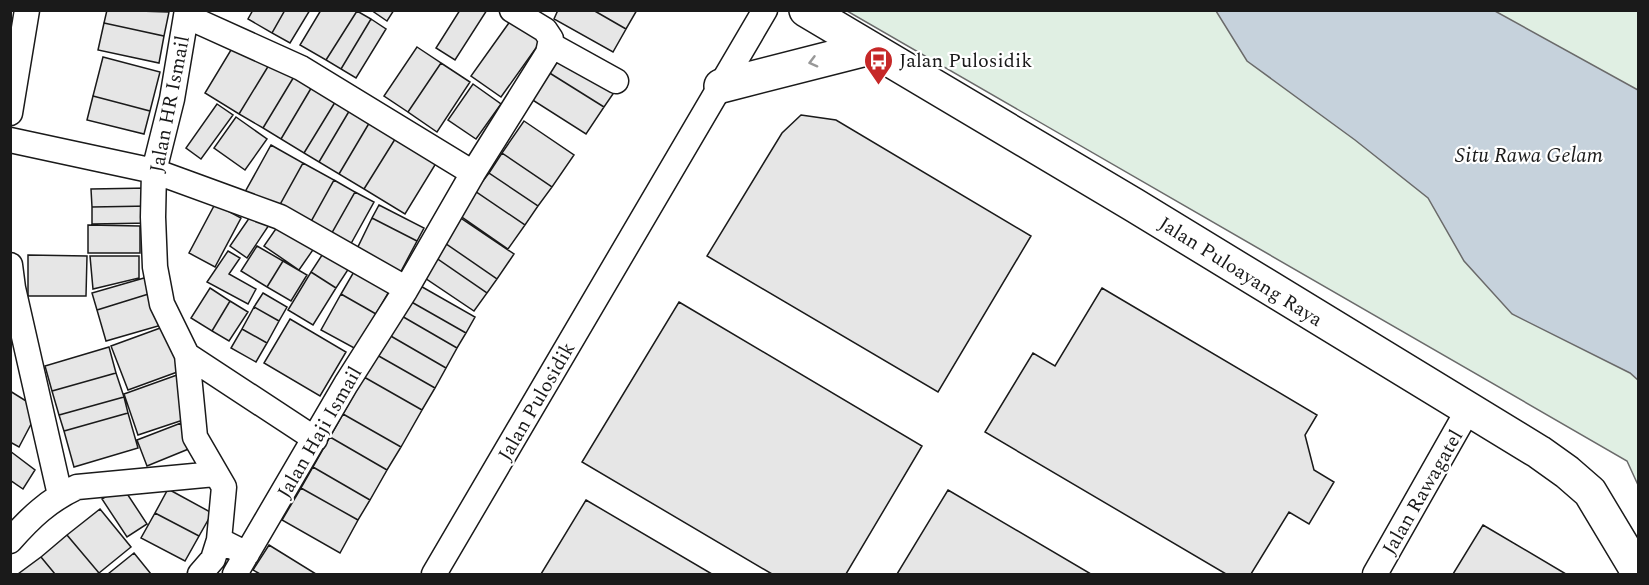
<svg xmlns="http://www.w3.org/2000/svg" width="1649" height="585" viewBox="0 0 1649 585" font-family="Spectral,serif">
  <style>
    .green { fill: #e0efe3; stroke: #6a6a6a; stroke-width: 1.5 }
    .water { fill: #c6d2dc; stroke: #6a6a6a; stroke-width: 1.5 }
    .building { fill: #e6e6e6; stroke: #1a1a1a; stroke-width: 1.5 }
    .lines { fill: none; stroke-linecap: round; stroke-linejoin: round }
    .street-casing { stroke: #1a1a1a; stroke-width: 27 }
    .secondary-casing { stroke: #1a1a1a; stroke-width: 36 }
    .street { stroke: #fff; stroke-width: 24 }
    .secondary { stroke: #fff; stroke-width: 33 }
    .oneway { stroke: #989898 }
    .labels { text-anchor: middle; stroke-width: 4.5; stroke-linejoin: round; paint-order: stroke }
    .poi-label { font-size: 20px; fill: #1a1a1a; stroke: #fff; text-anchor: start }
    .street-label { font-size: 20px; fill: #1a1a1a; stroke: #fff }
    .water-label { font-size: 21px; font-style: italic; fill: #1a1a1a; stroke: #fff }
  </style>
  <rect width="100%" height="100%" fill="#fff"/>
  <path class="green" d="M847,11h791v474l-11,-24z"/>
  <path class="water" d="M1216,11h279l143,79v290l-8,-7 -118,-59 -48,-53 -36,-63 -73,-58 -108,-79z"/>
  <path class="building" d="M107,10l62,2 -5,24 -60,-13z
    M253,10h32l-13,23 -24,-14z
    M285,10h25l-20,33 -18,-10z
    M321,10l36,1 -31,49 -26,-15z
    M371,10h23l-7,11z
    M460,10h27l-32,50 -19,-12z
    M558,10h35l33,19 -13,23 -59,-33z
    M593,10h44l-11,19z
    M357,11l14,8 -30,50 -15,-9z
    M371,19l15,10 -30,49 -15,-9z
    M511,20l30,21 -40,56 -30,-21z
    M104,23l60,13 -5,27 -61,-13z
    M237,40l35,20 -33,54 -34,-21z
    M417,47l24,16 -33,49 -24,-16z
    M559,55l56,36 -11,16 -56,-35z
    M103,57l57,15 -10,39 -57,-15z
    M272,60l23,15 -32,53 -24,-14z
    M441,63l29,19 -33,50 -29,-20z
    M548,72l56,35 -18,27 -55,-35z
    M295,75l18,10 -32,54 -18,-11z
    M473,84l28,20 -25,35 -28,-19z
    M313,85l24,14 -33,54 -23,-14z
    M93,96l57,15 -6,23 -57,-14z
    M337,99l14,9 -32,54 -15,-9z
    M217,104l16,11 -32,44 -15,-11z
    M351,108l20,12 -32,54 -20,-12z
    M801,115l35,5 195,116 -93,156 -231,-136 75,-123z
    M236,117l31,22 -22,31 -31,-22z
    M371,120l26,16 -33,53 -25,-15z
    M524,121l50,34 -22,32 -50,-34z
    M397,136l41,24 -33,54 -41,-25z
    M271,145l32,18 -26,47 -32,-18z
    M502,153l50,34 -14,19 -49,-33z
    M303,163l31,17 -26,47 -31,-17z
    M489,173l49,33 -13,19 -50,-34z
    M334,180l21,12 -26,46 -21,-11z
    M149,188l1,18 -58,1 -1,-18z
    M475,191l50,34 -17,24 -49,-34z
    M355,192l19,10 -26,47 -19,-11z
    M215,204l26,14 -26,49 -26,-14z
    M379,205l45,23 -7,13 -45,-23z
    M150,206v17l-58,1v-17z
    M252,214l17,11 -22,33 -17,-12z
    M459,217l55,37 -17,25 -55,-38z
    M372,218l45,23 -19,36 -44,-22z
    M282,220l35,24 -18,26 -35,-24z
    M88,225l52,1v27h-52z
    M442,241l55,38 -10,14 -55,-38z
    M257,246l26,15 -16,26 -26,-16z
    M328,246l25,16 -17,26 -25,-16z
    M228,251l12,7 -11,16 27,15 -8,15 -41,-22z
    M28,255l59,1 -1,40h-58z
    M432,255l55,38 -13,18 -55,-37z
    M90,256h49v22l-46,11z
    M283,261l24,14 -16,26 -24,-14z
    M359,263l35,20 -18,31 -35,-20z
    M311,272l25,16 -23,37 -25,-15z
    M151,276l4,16 -58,18 -5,-17z
    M417,284l58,33 -9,16 -58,-33z
    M210,288l20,13 -18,30 -21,-13z
    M1102,288l215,127 -12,20 9,35 20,12 -25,42 -20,-12 -38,62h-25l-241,-142 48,-79 22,13z
    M155,292l10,32 -59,17 -9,-31z
    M263,293l24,14 -8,14 -25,-14z
    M341,294l35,20 -20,35 -35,-19z
    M408,300l58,33 -9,15 -57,-33z
    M230,301l18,11 -19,29 -17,-10z
    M679,302l243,144 -76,128h-74l-190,-112z
    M254,307l25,14 -12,22 -25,-14z
    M400,315l57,33 -11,20 -57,-33z
    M290,319l56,33 -26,44 -56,-33z
    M163,327l17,44 -52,19 -17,-44z
    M242,329l25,14 -11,19 -25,-14z
    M389,335l57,33 -11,20 -58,-33z
    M109,347l7,26 -64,18 -7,-25z
    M377,355l58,33 -13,22 -58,-33z
    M116,373l8,24 -65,18 -7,-24z
    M177,375l15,42 -54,18 -14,-41z
    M364,377l58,33 -21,37 -58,-33z
    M10,391l29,18 -20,38 -9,-5z
    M124,397l4,16 -64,18 -5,-16z
    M128,413l10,35 -64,19 -10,-36z
    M343,414l58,33 -14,23 -57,-33z
    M181,423l10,25 -44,18 -10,-26z
    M330,437l57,33 -17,30 -57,-33z
    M10,451l25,19 -12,19 -13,-9z
    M313,467l57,33 -12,20 -57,-32z
    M122,486l25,38 -20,13 -25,-38z
    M301,488l57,32 -18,33 -58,-33z
    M168,489l44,24 -13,23 -44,-23z
    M948,490l143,84h-194z
    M586,500l126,74h-171z
    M100,509l31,38 -32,26 -32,-38z
    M155,513l44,23 -14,25 -44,-23z
    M1483,525l83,49h-113z
    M67,535l32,38 -2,1h-42l-14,-17z
    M269,545l47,29h-56l-7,-4z
    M134,553l17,21h-43z
    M41,557l14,17h-37z"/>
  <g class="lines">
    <defs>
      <path id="street" d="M187,10l-15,89 -18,72 -1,46 2,50 7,37 25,51 8,82 29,50 -5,53 28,14
        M186,16l115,52 172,105
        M551,45l65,36
        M10,113l17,-103
        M10,140l144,31 126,46 118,67 7,7
        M10,265l3,23 47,207
        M187,355l128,84
        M10,541c20,-23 39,-41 67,-54l138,-13
        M200,574l13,-15 6,-19
        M235,574l111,-190 59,-93 68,-118 75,-120 3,-14 -6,-9 -33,-20
        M434,574l331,-564
        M1375,574l93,-164"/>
      <path id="secondary" d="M806,10l328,195 405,247 28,20 23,20 48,80
        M721,86l149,-38"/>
    </defs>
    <use href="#street" class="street-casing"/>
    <use href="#secondary" class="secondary-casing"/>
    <use href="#street" class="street"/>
    <use href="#secondary" class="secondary"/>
  </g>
  <defs><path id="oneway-chevron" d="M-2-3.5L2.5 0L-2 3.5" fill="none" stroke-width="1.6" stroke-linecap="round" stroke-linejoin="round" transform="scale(1.5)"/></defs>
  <use class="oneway" href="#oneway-chevron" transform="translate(813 62) rotate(165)"/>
  <defs>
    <symbol id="bus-pin" viewBox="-11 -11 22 30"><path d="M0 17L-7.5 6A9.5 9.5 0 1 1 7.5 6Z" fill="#c62828" stroke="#fff"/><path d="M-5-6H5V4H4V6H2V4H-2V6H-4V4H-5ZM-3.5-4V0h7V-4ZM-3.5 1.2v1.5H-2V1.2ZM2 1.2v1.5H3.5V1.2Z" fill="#fff"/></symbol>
  </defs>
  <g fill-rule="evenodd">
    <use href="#bus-pin" x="862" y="44" width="33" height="45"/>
  </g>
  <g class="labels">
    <g class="poi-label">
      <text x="899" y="67">Jalan Pulosidik</text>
    </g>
    <g class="street-label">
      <text transform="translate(169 104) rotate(-79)" y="7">Jalan HR Ismail</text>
      <text transform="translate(1241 271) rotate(32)" y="7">Jalan Puloayang Raya</text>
      <text transform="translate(536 401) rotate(-60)" y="7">Jalan Pulosidik</text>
      <text transform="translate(319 432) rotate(-60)" y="7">Jalan Haji Ismail</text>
      <text transform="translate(1422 492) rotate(-60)" y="7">Jalan Rawagatel</text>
    </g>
    <g class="water-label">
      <text x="1529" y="162">Situ Rawa Gelam</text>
    </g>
  </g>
  <rect width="1649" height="585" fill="none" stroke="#1a1a1a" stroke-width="24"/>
</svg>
